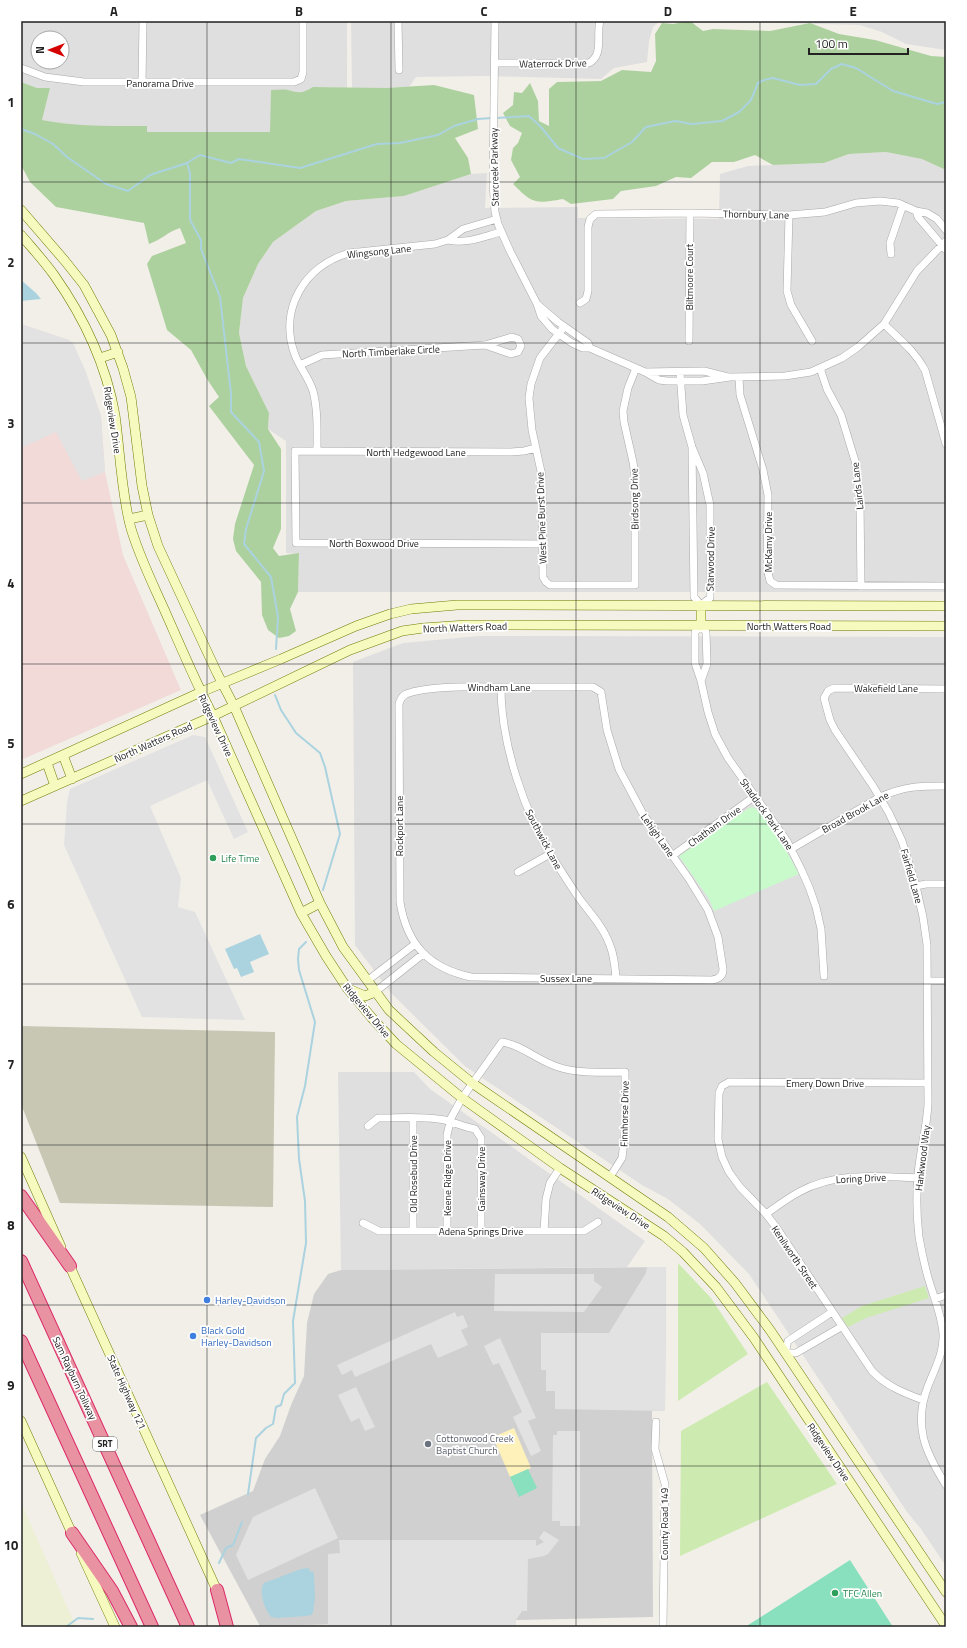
<svg xmlns="http://www.w3.org/2000/svg" width="967" height="1648" viewBox="0 0 967 1648" font-family="'Titillium Web',sans-serif">
  <style>
    .residential { fill: #e0dfdf; fill-rule: evenodd }
    .commercial { fill: #f2dad9 }
    .religious { fill: #d0d0d0 }
    .construction { fill: #c7c7b4 }
    .farmland { fill: #eef0d5 }
    .grass { fill: #cdebb0 }
    .forest { fill: #add19e }
    .sand { fill: #fff1ba }
    .park { fill: #c8facc }
    .pitch { fill: #88e0be }
    .parking { fill: #e2e2e2 }
    .water { fill: #aad3df }
    .lines { fill: none; stroke-linecap: round; stroke-linejoin: round }
    .stream { stroke: #aad3df; stroke-width: 2 }
    .street-casing { stroke: #a9a9a9; stroke-width: 8 }
    .secondary-casing { stroke: #707d05; stroke-width: 10 }
    .highway-casing { stroke: #dc2a67; stroke-width: 14 }
    .street { stroke: #fff; stroke-width: 7 }
    .secondary { stroke: #f7fabf; stroke-width: 9 }
    .highway { stroke: #e892a2; stroke-width: 12 }
    .grid { fill: none; stroke: #222; stroke-width: 1; stroke-opacity: 0.55 }
    .leisure-dot { fill: #2e9e5b; stroke: #fff; stroke-width: 1.5 }
    .shop-dot { fill: #3f7fe0; stroke: #fff; stroke-width: 1.5 }
    .worship-dot { fill: #6b7280; stroke: #fff; stroke-width: 1.5 }
    .labels { text-anchor: middle; stroke-width: 3.5; stroke-linejoin: round; paint-order: stroke }
    .shield { fill: #fff; stroke: #646464; stroke-width: 1 }
    .shield-label { font-size: 9px; font-weight: bold; fill: #222 }
    .street-label { font-size: 10px; fill: #222; stroke: #fff }
    .leisure-label { font-size: 10px; fill: #27864d; stroke: #fff; text-anchor: start }
    .shop-label { font-size: 10px; fill: #366cbe; stroke: #fff; text-anchor: start }
    .worship-label { font-size: 10px; fill: #5b616d; stroke: #fff; text-anchor: start }
    .neatline { fill: none; stroke: #222; stroke-width: 1.5 }
    .grid-label { font-size: 13px; text-anchor: middle; font-weight: bold; fill: #222 }
  </style>
  <rect width="100%" height="100%" fill="#f2efe9"/>
  <path class="residential" d="M21,21h326v67l-34,-1 -9,5 -6,1 -10,-3h-17v42h-124l-1,-6h-61l-19,-1 -24,-5 8,-32h-13l-16,-6zM38,38h24v24h-24z
    M351,21h309l-7,6 -4,14 -2,21 -33,6 -13,11 -115,-3 -70,1 -7,10 -23,1h-34z
    M764,21h182v29l-40,-6 -24,-12 -22,-7 -80,-2z
    M886,152l37,7 23,11v422h-648l1,-38 -13,-1v-112l-18,-12 1,-16 -23,-47 -7,-33 4,-35 15,-34 15,-22 43,-31 30,-10 58,-5 67,-22 16,-1 -2,35 93,-1v11l141,1 1,-45 28,-8 76,-3 25,-9z
    M479,636l467,1v929l-25,-37 -14,-17 -158,-238 -49,-50 -32,-25 -26,-14 -176,-118 -75,-74 -36,-48 -2,-283 50,-19z
    M338,1072h76l16,17 215,152 -18,26 -286,3z"/>
  <path class="commercial" d="M21,324l48,16 16,30 16,46 4,56 18,83 58,135 -160,70z"/>
  <path class="religious" d="M666,1267l-1,144h-13l1,206 -393,9 -60,-111 53,-24 12,-32 15,-23 11,-31 13,-29 3,-53 7,-29 14,-20 13,-4z"/>
  <path class="construction" d="M21,1026l254,6 -2,175 -213,-4 -39,-99z"/>
  <path class="farmland" d="M21,1502l55,125h-55z"/>
  <path class="grass" d="M678,1263l33,35 37,56 -70,47z
    M925,1286l4,12 -63,20 -18,9 -6,-9 20,-12z
    M767,1382l70,102 -157,72 1,-125z"/>
  <path class="forest" d="M690,21l13,10 10,-2 57,2 40,-8 29,11 36,6 56,16 15,1v113l-24,-11 -36,-7 -37,2 -25,9 -51,2 -18,-10 -21,7h-22l-21,16 -15,-1 -20,9 -35,5 -8,8 -42,5 -8,-5c-28,5 -30,5 -50,-15l7,-7 -9,-17 2,-12 5,-5 4,-10 -12,-7 -7,-13 10,-8 1,-13 8,1 8,-10 8,18 1,20 10,5v-37l8,-7 44,-1 21,-11 29,2 5,-11 -1,-27 7,-11 11,1z
    M21,82l16,6h13l-8,32c35,7 69,6 105,6v6h123l1,-42c6,0 12,-1 17,0 12,3 13,4 25,-3l73,1 48,-3 40,10 4,34 -23,9 13,20 3,16 -67,22 -58,5 -30,10 -43,31 -15,22 -15,34 -4,35 7,33 23,47 -1,16 13,20v80l-8,19 6,8 20,-3 -1,39 -8,17 6,22 -7,5 -10,2 -11,-8 -6,-15 -1,-33 -25,-31 -3,-12 2,-15 19,-59 -45,-59 10,-9 -12,-18 -16,-29 -24,-20 -20,-66 5,-8 34,-13 -6,-15c-11,3 -19,12 -31,16l-5,-21 -88,-16 -26,-25 -9,-17z"/>
  <path class="sand" d="M514,1428l17,40 -21,9 -17,-40z"/>
  <path class="park" d="M752,807c13,3 40,54 47,67l-85,37 -5,-12 -30,-43 70,-48z"/>
  <path class="pitch" d="M528,1469l9,19 -18,9 -9,-20z
    M850,1560l43,67h-148z"/>
  <path class="parking" d="M21,324l48,16 4,3 12,27 16,46 4,56 -23,9 -26,-49 -35,16z
    M193,735l12,2 43,95 -14,7 -27,-59 -57,26 31,72 -3,29 17,5 50,108 -103,-3 -78,-172 3,-43 3,-13z
    M647,1267h19l-1,144 -110,-2v-18h-9v-21h-5v-37h68l37,-60z
    M495,1274h99v7l8,6 -18,25 -90,-1z
    M455,1312l2,5 6,-2 5,12 -7,3 7,15 -30,13 -7,-14 -76,33 -3,-7 -10,5 -5,-10z
    M500,1338l36,80 -8,3 13,30 -10,5 -18,-39 9,-5 -23,-49 -6,2 -9,-19z
    M356,1387l19,40 -10,4 -6,-13 -8,4 -13,-27z
    M557,1431h23v95h-20v-5h-8l1,-86h4z
    M315,1488l23,50 -90,42 -12,-25 17,-38z
    M544,1531l15,9 -11,14 -4,2 -16,3 -1,52h-5l-6,9v6h-188v-72l12,-1 -1,-13h197v6l8,-4 -5,-4z"/>
  <path class="water" d="M21,280l15,13 5,6 -20,2z
    M260,934l9,20 -19,8 4,10 -13,5 -4,-9 -3,1 -9,-20z
    M308,1568l3,4 2,-1 1,4 1,23 -2,15 -2,2 -5,1 -29,2 -6,-1c-6,-7 -13,-25 -7,-34l37,-14z"/>
  <g class="lines">
    <path class="stream" d="M496,118l33,-2 11,10 18,22 25,11 21,-1 28,-16 14,-15 29,-6 17,3 30,-3 17,-9 12,-12 7,-17 6,-3 9,-2 27,7 16,-1 15,-15 11,-5 14,4 37,23 44,13 9,-2
      M21,129l14,5 18,10 14,13 39,27 22,7 22,-16 37,-12 13,-8 31,8 8,-4 61,9 77,-24 23,-1 38,-8 16,-9 24,-7 14,-1
      M187,163l3,10v47l11,20v9l19,48 11,97v18l28,30 5,29 -18,58 -2,15 27,33 7,40 -2,32
      M275,695l6,15 15,23 24,20 5,14 15,67 -17,56
      M248,1494l8,-56 10,-10 7,-4 3,-17 5,-2 3,-11 11,-11 -2,-62 13,-78 -1,-42 -6,-42 -2,-42 8,-31 10,-64 -16,-52 -1,-11 1,-10 7,-7
      M219,1563l7,-15 7,-3 9,-23
      M66,1627l12,-9 15,1"/>
    <defs>
      <path id="street" d="M398,21l1,49
        M495,21l-2,163 2,28 3,12 12,27 27,53 4,12 11,13 20,14 11,5h7l55,24 14,8 8,1h35l28,-4 55,-1 26,-4 31,-14 16,-11 26,-23 33,-53 29,-30
        M495,63h94c15,-8 7,-28 11,-42
        M21,68l24,9 39,5h210l7,-3 2,-7v-51
        M142,83l1,-62
        M916,211l2,6 28,33
        M789,215l-2,76 4,14 21,36
        M448,240c20,4 34,-3 53,-8
        M891,254l-1,-11 13,-38
        M580,303l6,-4 2,-8v-64l2,-8 6,-5 94,-1 99,2 36,-3 31,-9 24,-2 18,2 18,8 11,2 10,6 9,11
        M537,304l21,18 30,21 2,5
        M884,324c15,15 31,27 41,46l21,74
        M564,327l-24,31 -9,26 -2,14 3,32 10,46 1,101 3,5 4,3h85v-109l-2,-14 -9,-40 -1,-11 5,-23 8,-20
        M689,341l1,-128
        M300,365l22,-10 163,-10 27,-8 6,2 3,7 -3,6 -7,2 -26,-9
        M820,368l7,21 14,26 15,49 4,37 1,85
        M645,372l59,-1 24,6
        M680,372l3,43 9,32 11,26 7,32v93l-9,7 -7,-8 -2,-150
        M739,378l1,17 23,75 5,25 -1,73 3,13 6,4 170,1
        M536,448l-12,3 -13,1 -216,-1 1,92 247,1
        M317,451c0,-20 1,-41 -4,-60 -4,-13 -13,-23 -18,-36 -17,-45 9,-89 54,-102l86,-9 13,-4 15,-11 34,-10
        M701,681l6,-17 -1,-32 -5,-6 -6,6v31l6,18 7,31 7,22 13,24 59,83 14,28 8,18 7,20 5,22 3,47
        M501,687h92l8,5 6,38 12,39 24,45 46,65 19,31 10,27 5,32c0,7 -4,10 -11,11l-241,-3c-42,-9 -64,-32 -71,-75l-1,-198c1,-4 3,-8 7,-10 24,-9 69,-7 95,-7z
        M501,687c0,57 23,125 53,173 8,12 16,25 25,38 10,14 24,28 30,45 5,11 6,23 7,35
        M946,689l-112,-1 -6,3 -4,7 6,22 5,10 38,56 16,27 13,28 14,45 7,31 4,28 1,159c-1,19 -5,36 -8,54 -4,26 -4,53 -1,79 3,16 6,32 11,47 5,16 12,33 13,50 1,19 -8,34 -15,52 -15,39 -3,66 18,99
        M791,849l89,-52c25,-11 39,-11 66,-11
        M672,856l83,-60
        M518,872l32,-18
        M916,886l10,-2h20
        M367,981l48,-37
        M927,981h19
        M375,992l48,-38
        M368,1126l10,-8c20,0 40,-2 60,1 13,1 24,8 37,10l6,9v93
        M766,1214c11,-8 22,-16 33,-22 37,-20 78,-16 119,-14
        M363,1223l16,8h205l14,-9
        M413,1231v-113
        M447,1231v-96l4,-17 11,-20 40,-56c20,3 36,19 56,25 21,7 45,5 67,5v61l-3,25 -12,19
        M544,1231l2,-32 4,-16 10,-15
        M935,1299l11,-4
        M832,1312l-44,29 -3,12h11l45,-26
        M923,1400c-19,-7 -37,-14 -51,-29l-96,-144 -10,-13 -26,-27 -11,-15 -7,-15 -4,-18 1,-46 3,-7 7,-4 199,1
        M656,1422l-1,27 10,35 -2,143"/>
      <path id="secondary" d="M21,210l44,51 19,24 27,50 12,33 8,29 11,89 6,29 10,31 59,127 17,33 86,197 23,44 46,63 45,42 38,31 196,134 36,31 31,35 35,47 176,262
        M21,235c11,13 23,26 33,40 29,41 52,89 61,140 5,36 6,74 15,110 8,29 22,57 34,84 16,36 31,72 49,107l88,197 25,43 21,32 25,30 24,26 66,54 98,70 104,68 19,16 33,35 38,51 192,288
        M100,358l18,-6
        M129,519l19,-4
        M701,605v21
        M63,755l9,24
        M47,763l8,23
        M21,774l180,-82 80,-33 75,-33 34,-12 21,-5 46,-4 489,1
        M21,801l192,-85 137,-66 52,-19 21,-3 43,-3 480,1
        M301,913l19,-10
        M351,990l14,6 10,-4
        M21,1157l40,90
        M67,1260l152,335
        M21,1421l53,117
        M81,1553l34,74"/>
      <path id="highway" d="M21,1196l49,70
        M21,1261l167,366
        M21,1341l131,286
        M72,1533l40,58 19,36
        M217,1590l10,37"/>
    </defs>
    <use href="#street" class="street-casing"/>
    <use href="#secondary" class="secondary-casing"/>
    <use href="#highway" class="highway-casing"/>
    <use href="#street" class="street"/>
    <use href="#secondary" class="secondary"/>
    <use href="#highway" class="highway"/>
  </g>
  <path class="grid" d="M207,21v1606M391,21v1606M576,21v1606M760,21v1606M21,182h925M21,343h925M21,503h925M21,664h925M21,824h925M21,984h925M21,1145h925M21,1305h925M21,1466h925"/>
  <g class="leisure-dot">
    <circle cx="213" cy="858" r="4"/>
    <circle cx="835" cy="1593" r="4"/>
  </g>
  <g class="shop-dot">
    <circle cx="207" cy="1300" r="4"/>
    <circle cx="193" cy="1336" r="4"/>
  </g>
  <circle class="worship-dot" cx="428" cy="1444" r="4"/>
  <g class="labels">
    <rect class="shield" x="93" y="1437" width="24" height="14" rx="3"/>
    <g class="shield-label">
      <text x="105" y="1447">SRT</text>
    </g>
    <g class="street-label">
      <text transform="translate(553 63) rotate(-1)" y="4">Waterrock Drive</text>
      <text x="160" y="87">Panorama Drive</text>
      <text transform="translate(494 167) rotate(-91)" y="4">Starcreek Parkway</text>
      <text transform="translate(756 214) rotate(1)" y="4">Thornbury Lane</text>
      <text transform="translate(379 251) rotate(-6)" y="4">Wingsong Lane</text>
      <text transform="translate(689 277) rotate(-90)" y="4">Biltmoore Court</text>
      <text transform="translate(391 351) rotate(-3)" y="4">North Timberlake Circle</text>
      <text transform="translate(113 420) rotate(81)" y="4">Ridgeview Drive</text>
      <text x="416" y="456">North Hedgewood Lane</text>
      <text transform="translate(857 486) rotate(-96)" y="4">Lairds Lane</text>
      <text transform="translate(634 499) rotate(-91)" y="4">Birdsong Drive</text>
      <text transform="translate(541 518) rotate(-92)" y="4">West Pine Burst Drive</text>
      <text transform="translate(768 542) rotate(-90)" y="4">McKamy Drive</text>
      <text x="374" y="547">North Boxwood Drive</text>
      <text transform="translate(710 559) rotate(-89)" y="4">Starwood Drive</text>
      <text x="789" y="630">North Watters Road</text>
      <text transform="translate(465 627) rotate(-2)" y="4">North Watters Road</text>
      <text x="499" y="691">Windham Lane</text>
      <text x="886" y="692">Wakefield Lane</text>
      <text transform="translate(216 725) rotate(65)" y="4">Ridgeview Drive</text>
      <text transform="translate(153 742) rotate(-24)" y="4">North Watters Road</text>
      <text transform="translate(855 812) rotate(-29)" y="4">Broad Brook Lane</text>
      <text transform="translate(767 814) rotate(55)" y="4">Shaddock Park Lane</text>
      <text transform="translate(399 826) rotate(-90)" y="4">Rockport Lane</text>
      <text transform="translate(714 826) rotate(-36)" y="4">Chatham Drive</text>
      <text transform="translate(658 835) rotate(55)" y="4">Lehigh Lane</text>
      <text transform="translate(544 839) rotate(62)" y="4">Southwick Lane</text>
      <text transform="translate(912 876) rotate(74)" y="4">Fairfield Lane</text>
      <text x="566" y="982">Sussex Lane</text>
      <text transform="translate(367 1010) rotate(50)" y="4">Ridgeview Drive</text>
      <text x="825" y="1087">Emery Down Drive</text>
      <text transform="translate(624 1114) rotate(-89)" y="4">Finnhorse Drive</text>
      <text transform="translate(922 1158) rotate(-83)" y="4">Hankwood Way</text>
      <text transform="translate(413 1174) rotate(-90)" y="4">Old Rosebud Drive</text>
      <text transform="translate(447 1178) rotate(-90)" y="4">Keene Ridge Drive</text>
      <text transform="translate(861 1178) rotate(-3)" y="4">Loring Drive</text>
      <text transform="translate(481 1179) rotate(-90)" y="4">Gainsway Drive</text>
      <text transform="translate(621 1208) rotate(33)" y="4">Ridgeview Drive</text>
      <text x="481" y="1235">Adena Springs Drive</text>
      <text transform="translate(795 1257) rotate(56)" y="4">Kenilworth Street</text>
      <text transform="translate(75 1378) rotate(65)" y="4">Sam Rayburn Tollway</text>
      <text transform="translate(127 1392) rotate(66)" y="4">State Highway 121</text>
      <text transform="translate(829 1452) rotate(56)" y="4">Ridgeview Drive</text>
      <text transform="translate(664 1524) rotate(-90)" y="4">County Road 149</text>
    </g>
    <g class="leisure-label">
      <text x="221" y="862">Life Time</text>
      <text x="843" y="1597">TFC Allen</text>
    </g>
    <g class="shop-label">
      <text x="215" y="1304">Harley-Davidson</text>
      <text x="201" y="1334">Black Gold<tspan x="201" dy="12">Harley-Davidson</tspan></text>
    </g>
    <g class="worship-label">
      <text x="436" y="1442">Cottonwood Creek<tspan x="436" dy="12">Baptist Church</tspan></text>
    </g>
  </g>
  <rect width="967" height="1648" fill="none" stroke="#ffffff" stroke-width="44"/>
  <g transform="translate(50 50) rotate(270)"><circle r="19" fill="#ffffff" stroke="#a7a7a7"/>
  <path d="M0-3L7 15L0 10L-7 15Z" fill="#d40000"/>
  <text y="-6" font-size="11" font-weight="bold" text-anchor="middle" fill="#222222">N</text>
  </g>
  <path d="M809 48v6h99v-6" fill="none" stroke="#222222" stroke-width="2"/>
  <text x="815" y="48" font-size="12" fill="#222222" stroke="#ffffff" stroke-width="3" paint-order="stroke">100 m</text>
  <rect x="22" y="22" width="923" height="1604" class="neatline"/>
  <g class="grid-label">
    <text x="114" y="16">A</text>
    <text x="299" y="16">B</text>
    <text x="484" y="16">C</text>
    <text x="668" y="16">D</text>
    <text x="853" y="16">E</text>
    <text x="11" y="107">1</text>
    <text x="11" y="267">2</text>
    <text x="11" y="428">3</text>
    <text x="11" y="588">4</text>
    <text x="11" y="748">5</text>
    <text x="11" y="909">6</text>
    <text x="11" y="1069">7</text>
    <text x="11" y="1230">8</text>
    <text x="11" y="1390">9</text>
    <text x="11" y="1550">10</text>
  </g>
</svg>
